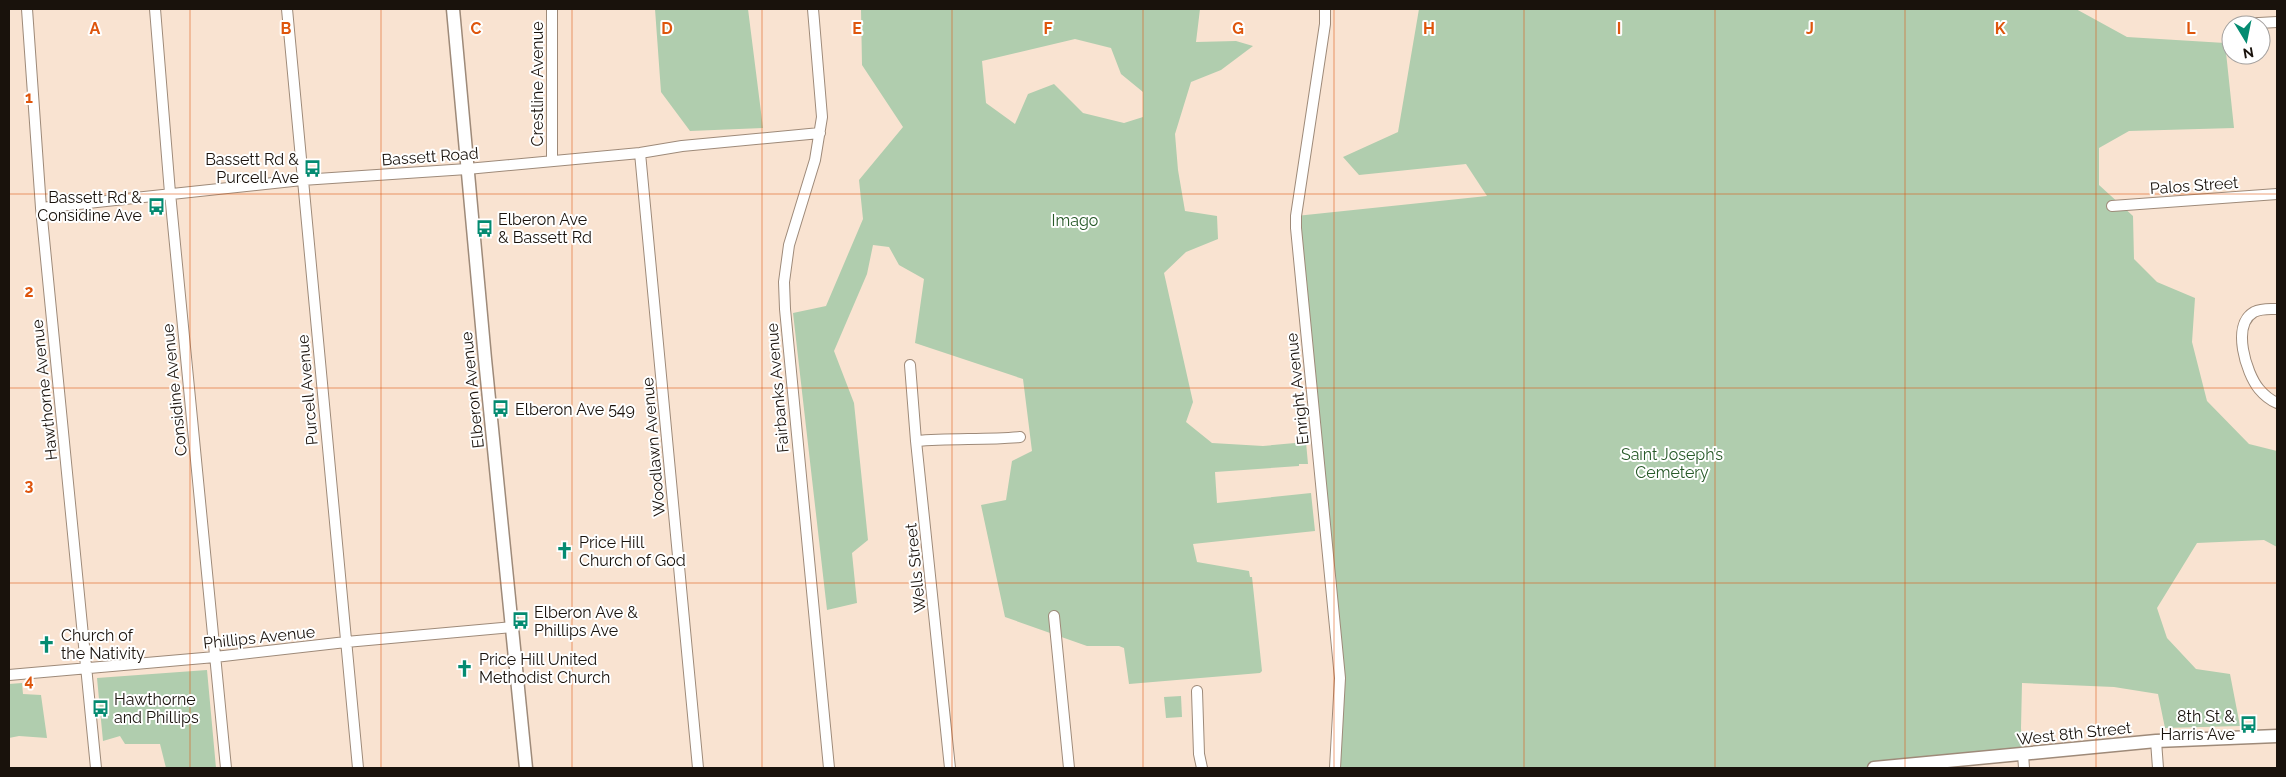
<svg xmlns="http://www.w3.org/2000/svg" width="2286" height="777" viewBox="0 0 2286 777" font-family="Raleway,sans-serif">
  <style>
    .green { fill: #b0cdae; fill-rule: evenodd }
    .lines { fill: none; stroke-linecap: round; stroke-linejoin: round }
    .minor-casing { stroke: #9e8a79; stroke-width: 12 }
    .tertiary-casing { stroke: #9e8a79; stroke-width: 15 }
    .minor { stroke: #fff; stroke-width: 10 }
    .tertiary { stroke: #fff; stroke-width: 12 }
    .grid { fill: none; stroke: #de550c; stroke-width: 1; stroke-opacity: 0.55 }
    .labels { text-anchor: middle; stroke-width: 4; stroke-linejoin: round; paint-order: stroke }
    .street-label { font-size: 16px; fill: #19120c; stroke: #fff }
    .poi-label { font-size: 16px; fill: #19120c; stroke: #fff; text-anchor: start }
    .park-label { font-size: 16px; fill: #275928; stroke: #fff }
    .grid-label { font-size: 16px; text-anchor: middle; font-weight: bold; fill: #de550c; stroke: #fff; stroke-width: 4; stroke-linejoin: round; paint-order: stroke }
  </style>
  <rect width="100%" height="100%" fill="#f9e3d1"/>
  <path class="green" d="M655,9h93l15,119 -73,3 -29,-39z
    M861,9h339l-4,33 40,-1 17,5 -32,24 -30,12 -16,52 3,36 7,41 32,5 1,23 -32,13 -22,21 29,129 -7,20 26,21 51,3 43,-4 2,22h-9v2l-84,6 2,31 94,-10 4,38 -122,13 4,18 52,9 1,6h2l10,94 -2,2 -131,11 -5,-36 -5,-2h-32l-82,-29 -24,-112 25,-5 6,-39 20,-10 -9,-72 -108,-36 9,-64 -25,-14 -10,-18 -16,-2 -6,29 -33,77 20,52 14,137 -16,13 5,50 -30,7 -34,-297 33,-7 37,-87 -4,-39 44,-53 -41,-62zM1075,39l36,9 10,26 22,18v25l-19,6 -41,-10 -29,-29 -26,10 -13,30 -29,-21 -4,-42z
    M1419,9h657l51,28 98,6 9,85 -105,3 -30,17v37l34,31 1,43 23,23 38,16 -3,44 15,59 42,43 28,7v96l-13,-7 -67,3 -40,65 10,30 29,31 34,5 10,52 -75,2 -7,-34 -44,-7 -92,-4 -1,45 2,26 -149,14h-539l5,-70 -44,-482 191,-20 -21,-32 -107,11 -16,-18 55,-25z
    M207,670l9,98h-50l-6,-24h-35l-5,-8 -17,5 -6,-63z
    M22,683l1,11 18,1 6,43 -28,-2 -10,2v-54z
    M1181,696l1,21 -16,1 -2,-21z"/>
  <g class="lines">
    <defs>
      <path id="minor" d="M27,9l14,199 55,560
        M155,9l15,184 56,575
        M287,9l71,759
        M552,9v151
        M813,9l9,108 -7,43 -26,85 -5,37 1,27 44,459
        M1325,9v15l-29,192v12l44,450 -5,90
        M2241,24l36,-2
        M640,153l58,615
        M2112,206l165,-12
        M41,208l261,-28 165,-11 173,-16 42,-7 138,-13
        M2277,309c-8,0 -15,-1 -23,3 -23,13 -8,61 5,77 5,6 11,11 18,14
        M910,365l6,76 34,327
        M916,441c35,-3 69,-1 104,-4
        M1054,616l15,152
        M9,675l206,-18 131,-15 166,-15
        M1197,691l2,63 3,14
        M2156,741l2,27
        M2023,754l1,14"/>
      <path id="tertiary" d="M453,9l32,350 41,409
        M1874,768l282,-27 121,-5"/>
    </defs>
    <use href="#minor" class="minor-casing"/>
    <use href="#tertiary" class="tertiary-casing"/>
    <use href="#minor" class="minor"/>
    <use href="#tertiary" class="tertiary"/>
  </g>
  <path class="grid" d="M190,9v759M381,9v759M572,9v759M762,9v759M952,9v759M1143,9v759M1334,9v759M1524,9v759M1715,9v759M1905,9v759M2096,9v759M9,194h2268M9,388h2268M9,583h2268"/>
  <defs>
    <symbol id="bus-bare" viewBox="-9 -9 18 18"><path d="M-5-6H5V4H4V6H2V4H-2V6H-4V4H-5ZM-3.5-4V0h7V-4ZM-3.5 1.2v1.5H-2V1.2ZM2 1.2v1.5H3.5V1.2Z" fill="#048b71" stroke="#fff" stroke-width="2.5" paint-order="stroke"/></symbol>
    <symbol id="church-bare" viewBox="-9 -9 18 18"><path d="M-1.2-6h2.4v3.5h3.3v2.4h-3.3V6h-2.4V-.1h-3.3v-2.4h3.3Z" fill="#048b71" stroke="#fff" stroke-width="2.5" paint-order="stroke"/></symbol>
  </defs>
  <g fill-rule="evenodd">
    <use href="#bus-bare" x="300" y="156" width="25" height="25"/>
    <use href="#bus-bare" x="144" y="194" width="25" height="25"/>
    <use href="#bus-bare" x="472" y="216" width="25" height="25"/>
    <use href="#bus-bare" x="488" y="396" width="25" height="25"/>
    <use href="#church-bare" x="552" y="538" width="25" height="25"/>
    <use href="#bus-bare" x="508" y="608" width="25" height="25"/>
    <use href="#church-bare" x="34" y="632" width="25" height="25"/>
    <use href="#church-bare" x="452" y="656" width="25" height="25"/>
    <use href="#bus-bare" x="88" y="696" width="25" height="25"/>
    <use href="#bus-bare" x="2236" y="712" width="25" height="25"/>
  </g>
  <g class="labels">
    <g class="street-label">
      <text transform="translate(537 84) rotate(-90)" y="6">Crestline Avenue</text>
      <text transform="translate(430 156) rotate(-4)" y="6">Bassett Road</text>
      <text transform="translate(2194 185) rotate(-4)" y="6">Palos Street</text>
      <text transform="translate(777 388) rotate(-95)" y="6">Fairbanks Avenue</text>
      <text transform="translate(1297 389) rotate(-96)" y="6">Enright Avenue</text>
      <text transform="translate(44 390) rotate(-96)" y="6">Hawthorne Avenue</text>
      <text transform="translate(174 390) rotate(-96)" y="6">Considine Avenue</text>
      <text transform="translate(307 390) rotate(-95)" y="6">Purcell Avenue</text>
      <text transform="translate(472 390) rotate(-96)" y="6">Elberon Avenue</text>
      <text transform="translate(653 447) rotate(-95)" y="6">Woodlawn Avenue</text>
      <text transform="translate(915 568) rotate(-96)" y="6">Wells Street</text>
      <text transform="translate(259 637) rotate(-6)" y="6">Phillips Avenue</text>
      <text transform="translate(2074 733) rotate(-6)" y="6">West 8th Street</text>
    </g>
    <g class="poi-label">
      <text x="299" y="165" text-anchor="end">Bassett Rd &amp;<tspan x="299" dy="18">Purcell Ave</tspan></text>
      <text x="142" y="203" text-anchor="end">Bassett Rd &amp;<tspan x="142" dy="18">Considine Ave</tspan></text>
      <text x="498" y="225">Elberon Ave<tspan x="498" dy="18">&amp; Bassett Rd</tspan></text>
      <text x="515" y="415">Elberon Ave 549</text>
      <text x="579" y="548">Price Hill<tspan x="579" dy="18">Church of God</tspan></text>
      <text x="534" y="618">Elberon Ave &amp;<tspan x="534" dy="18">Phillips Ave</tspan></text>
      <text x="61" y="641">Church of<tspan x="61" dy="18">the Nativity</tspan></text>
      <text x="479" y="665">Price Hill United<tspan x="479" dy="18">Methodist Church</tspan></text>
      <text x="114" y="705">Hawthorne<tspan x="114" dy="18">and Phillips</tspan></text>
      <text x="2235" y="722" text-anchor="end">8th St &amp;<tspan x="2235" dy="18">Harris Ave</tspan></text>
    </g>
    <g class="park-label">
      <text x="1075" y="226">Imago</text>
      <text x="1672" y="460">Saint Joseph’s<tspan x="1672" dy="18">Cemetery</tspan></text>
    </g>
  </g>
  <g class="grid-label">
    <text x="95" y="34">A</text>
    <text x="286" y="34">B</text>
    <text x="476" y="34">C</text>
    <text x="667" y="34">D</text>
    <text x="857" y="34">E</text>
    <text x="1048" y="34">F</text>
    <text x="1238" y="34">G</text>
    <text x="1429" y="34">H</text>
    <text x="1619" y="34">I</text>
    <text x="1810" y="34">J</text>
    <text x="2000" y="34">K</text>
    <text x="2191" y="34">L</text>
    <text x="29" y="103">1</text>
    <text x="29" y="297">2</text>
    <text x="29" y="491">3</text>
    <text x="29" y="686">4</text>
  </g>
  <rect width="2286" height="777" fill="none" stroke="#19120c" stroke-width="20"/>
  <g transform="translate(2246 40) rotate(170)"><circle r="24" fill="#ffffff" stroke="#a3a09e"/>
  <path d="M0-4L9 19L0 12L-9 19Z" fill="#048b71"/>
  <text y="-8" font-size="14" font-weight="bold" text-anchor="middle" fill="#19120c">N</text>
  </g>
</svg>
